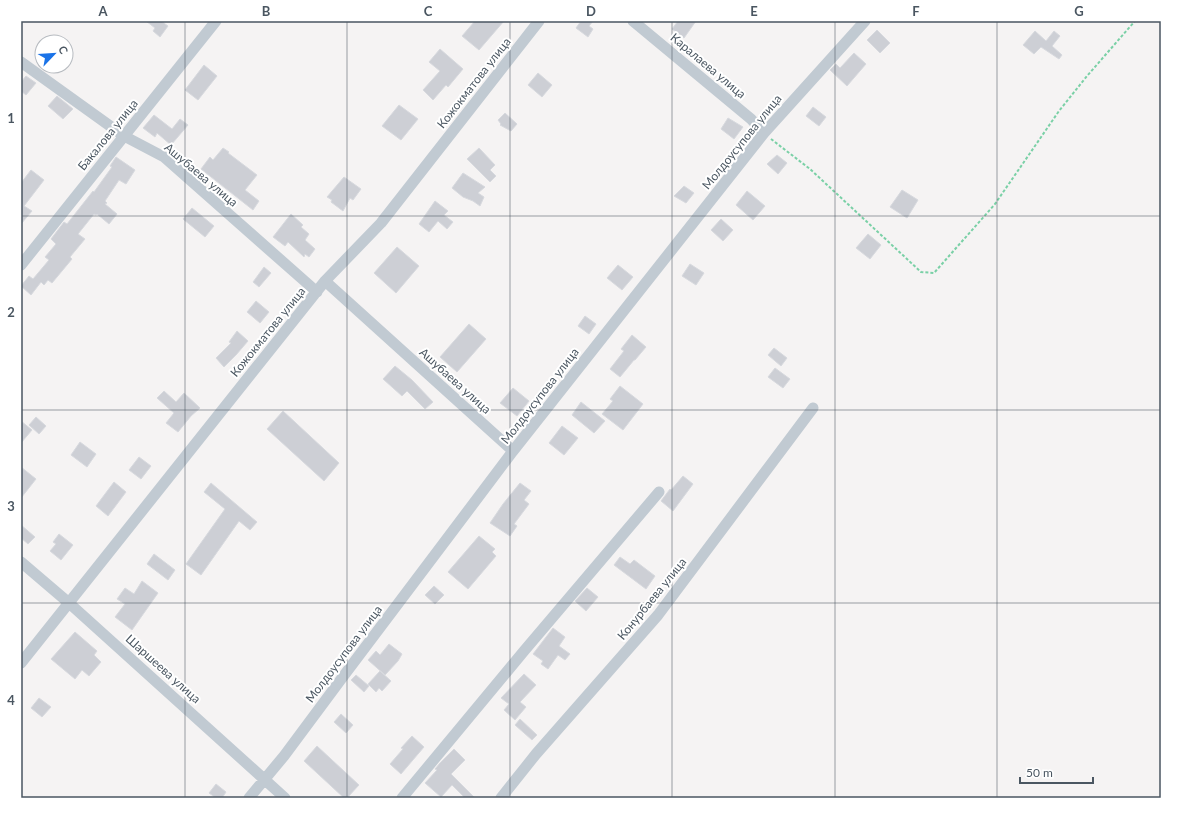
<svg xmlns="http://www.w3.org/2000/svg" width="1182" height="819" viewBox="0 0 1182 819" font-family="Lato,sans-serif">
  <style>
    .building { fill: #cdcfd5; stroke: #d7d9de }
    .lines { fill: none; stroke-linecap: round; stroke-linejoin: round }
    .path { stroke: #7ad0a6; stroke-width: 2; stroke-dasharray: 3 2; stroke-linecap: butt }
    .street { stroke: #c1cad2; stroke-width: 11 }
    .grid { fill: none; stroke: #4a5661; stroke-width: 1; stroke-opacity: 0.55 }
    .labels { text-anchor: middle; stroke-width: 4; stroke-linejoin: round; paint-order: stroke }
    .street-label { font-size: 12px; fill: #4a5661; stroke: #fff }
    .neatline { fill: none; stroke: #4a5661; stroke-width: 1.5 }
    .grid-label { font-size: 13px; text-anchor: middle; font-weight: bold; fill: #4a5661 }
  </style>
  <rect width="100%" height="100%" fill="#f5f3f3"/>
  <path class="building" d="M146,21h15l7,5 -8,11 -7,-6 2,-3z
    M475,21h29l-25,29 -17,-14z
    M581,21h12l-4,5 4,3 -5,8 -12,-9z
    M678,21h18l-12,17 -12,-9z
    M877,30l13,13 -10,10 -13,-13z
    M1035,31l11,10 8,-10 6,5 -8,10 10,9 -3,4 -18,-12 -7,7 -11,-9z
    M440,49l23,20 -15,18 -2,-2 -13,15 -10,-10 17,-19 -11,-9z
    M854,53l12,11 -19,22 -17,-16 6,-6 4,4z
    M204,65l13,11 -19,24 -13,-10z
    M538,73l14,12 -10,12 -14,-12z
    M26,76l10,7 -10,12 -5,-4v-9z
    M57,96l16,13 -10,10 -15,-13z
    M399,105l19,14 -17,21 -19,-14z
    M813,107l13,10 -7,9 -13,-10z
    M505,113l12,11 -6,7 -11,-6 1,-1 -3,-4z
    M154,115l18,14 8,-10 8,6 -17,20 -14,-12 -2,4 -12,-9z
    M728,118l15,9 -9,12 -13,-10z
    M223,148l6,4 -1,1 29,22 -12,15 14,11 -6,9 -52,-41 9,-12 3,3z
    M479,148l16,17 -5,5 6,6 -6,6 -23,-23z
    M777,155l10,8 -9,11 -11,-10z
    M116,157l19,13 -9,14 -7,-4 -14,21 2,2 -2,1 12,10 -8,10 -12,-10 -1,1 -2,-1 -16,20 7,5 -15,18 2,2 -20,24 -4,-3 -4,5 -3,-3 -10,13 -10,-9 8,-10 4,3 16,-19 -4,-3 11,-13 -5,-5 13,-17 3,2 26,-33 1,1 18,-25 -2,-1z
    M31,170l13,10 -20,26 8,5 -11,13v-41z
    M463,173l22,14 -7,6 6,4 -4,9 -7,-5 -10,-4 -11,-9z
    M344,177l17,12 -8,11 -3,-2 -7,13 -12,-9 1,-2 -5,-3z
    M684,186l10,7 -8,10 -12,-7z
    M902,190l16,10 -11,18 -17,-11z
    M747,191l18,15 -12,14 -17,-15z
    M435,201l13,10 -4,4 9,7 -6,7 -9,-8 -9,11 -10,-8z
    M192,208l22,18 -9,11 -22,-18z
    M291,214l12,11 -2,2 8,7 -4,6 10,9 -6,8 -4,-3 -1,3 -16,-15 -3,4 -12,-9z
    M721,219l12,11 -10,11 -12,-11z
    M868,234l13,11 -11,14 -14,-11z
    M397,247l22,19 -23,27 -22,-20z
    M690,264l14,9 -8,12 -14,-9z
    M618,265l15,12 -11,13 -15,-12z
    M264,267l7,6 -12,14 -6,-5z
    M256,301l13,11 -9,11 -13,-11z
    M585,316l11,8 -7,10 -11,-8z
    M469,324l17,15 -29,33 -17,-15z
    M237,331l11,10 -12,14 -12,12 -8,-9 15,-15 -2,-1z
    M632,335l14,12 -11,13h-1l-14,17 -10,-8 14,-18 -3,-2z
    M774,348l13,10 -6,8 -13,-11z
    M395,366l17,14 21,22 -8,7 -18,-18 -5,5 -19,-17z
    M775,368l15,11 -7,9 -15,-11z
    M620,386l23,18 -20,26 -21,-16 11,-13 -3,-2z
    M513,388l16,13 -12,15 -17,-13z
    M164,391l12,11 8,-9 16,15 -9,8 -13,16 -12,-9 8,-10 -17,-15z
    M581,402l24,19 -11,12 -22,-18z
    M283,411l56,52 -15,18 -57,-52z
    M36,417l10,9 -7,8 -10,-9z
    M21,421l11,9 -11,13z
    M562,426l16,12 -14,17 -15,-12z
    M80,442l16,12 -9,13 -16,-12z
    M139,457l12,9 -10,13 -12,-9z
    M21,467l15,12 -15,19z
    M683,476l10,8 -20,27 -12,-10 9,-12 1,1z
    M114,482l12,10 -18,24 -12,-10z
    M211,483l46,39 -7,8 -11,-9 -38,54 -15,-11 39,-55 -21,-17z
    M520,483l11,8 -7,9 5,4 -15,20 3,2 -7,10 -20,-13 13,-19z
    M21,525l14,12 -7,7 -7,-6z
    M59,534l14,11 -12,15 -11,-9 6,-7 -3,-2z
    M479,536l16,13 -3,3 4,4 -28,33 -20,-17z
    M154,554l21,16 -7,10 -21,-16z
    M620,557l10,7 4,-4 21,16 -9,13 -32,-24z
    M142,581l16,12 -26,37 -17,-13 10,-13 -8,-5 8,-11 9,6z
    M434,586l10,9 -9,9 -10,-9z
    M587,588l11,9 -12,14 -11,-10z
    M553,628l12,9 -6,9 11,8 -5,6 -7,-5 -10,14 -7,-5 2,-3 -10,-7z
    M75,632l22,19 -3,4 7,7 -12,14 -7,-6 -7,9 -24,-20z
    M389,644l13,10 -4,7 -13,14 -17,-15 8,-9 4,4z
    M380,671l11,10 -9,10 -3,-3 -3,4 -8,-8z
    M524,674l12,11 -16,17 6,5 -11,13 -11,-10 5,-6 -8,-6z
    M356,675l13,11 -5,6 -13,-12z
    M39,698l12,9 -9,10 -11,-9z
    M341,714l12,11 -7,8 -12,-11z
    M520,719l17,16 -5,5 -17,-15z
    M412,736l12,11 -23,27 -11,-10 13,-15 -2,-1z
    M317,746l42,39 -12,13h-3l-40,-37z
    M454,749l11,11 -14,14 24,24h-10l-13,-13 -11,12 -16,-14 12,-13 -2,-1 5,-6z
    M216,784l10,8 -4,6h-6l-7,-5z"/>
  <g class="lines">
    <path class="path" d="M771,139l39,30 111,103 13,1 61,-69 64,-93 28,-35 48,-55"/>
    <path class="street" d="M633,21l118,98 13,14
      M21,62l103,74 40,21 153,135
      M21,265l195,-244
      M325,281l188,170
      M21,562l48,41 216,195
      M21,663l304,-382 56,-58 158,-202
      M249,798l35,-42 58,-78 171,-227 251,-318 101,-112
      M402,798l122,-147 135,-159
      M501,798l35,-44 122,-139 155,-207"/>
  </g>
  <path class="grid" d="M185,21v777M347,21v777M510,21v777M672,21v777M835,21v777M997,21v777M21,216h1140M21,410h1140M21,603h1140"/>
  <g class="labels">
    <g class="street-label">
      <text transform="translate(708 66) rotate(40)" y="4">Каралаева улица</text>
      <text transform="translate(474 83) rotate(-52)" y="4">Кожокматова улица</text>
      <text transform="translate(108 135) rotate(-51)" y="4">Бакалова улица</text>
      <text transform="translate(742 142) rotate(-51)" y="4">Молдоусупова улица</text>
      <text transform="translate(201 175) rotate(40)" y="4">Ашубаева улица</text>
      <text transform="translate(268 332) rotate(-51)" y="4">Кожокматова улица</text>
      <text transform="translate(455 381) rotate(42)" y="4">Ашубаева улица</text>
      <text transform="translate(540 396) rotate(-52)" y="4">Молдоусупова улица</text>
      <text transform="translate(652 599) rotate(-51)" y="4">Конурбаева улица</text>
      <text transform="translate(344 654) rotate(-53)" y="4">Молдоусупова улица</text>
      <text transform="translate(163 669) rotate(42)" y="4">Шаршеева улица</text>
    </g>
  </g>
  <rect width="1182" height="819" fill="none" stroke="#ffffff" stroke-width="44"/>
  <g transform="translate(54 54) rotate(65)"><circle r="19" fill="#ffffff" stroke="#b7bbc0"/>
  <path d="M0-3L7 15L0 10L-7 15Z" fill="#1a73e8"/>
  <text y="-6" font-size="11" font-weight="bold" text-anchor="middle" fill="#4a5661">С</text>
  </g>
  <path d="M1020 777v6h73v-6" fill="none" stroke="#4a5661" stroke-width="2"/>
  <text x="1026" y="777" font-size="12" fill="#4a5661" stroke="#ffffff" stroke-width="3" paint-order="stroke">50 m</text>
  <rect x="22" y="22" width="1138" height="775" class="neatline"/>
  <g class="grid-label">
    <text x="103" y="16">A</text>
    <text x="266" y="16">B</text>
    <text x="428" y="16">C</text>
    <text x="591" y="16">D</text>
    <text x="754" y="16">E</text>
    <text x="916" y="16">F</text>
    <text x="1079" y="16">G</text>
    <text x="11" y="123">1</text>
    <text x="11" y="317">2</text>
    <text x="11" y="511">3</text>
    <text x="11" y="705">4</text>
  </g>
</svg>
